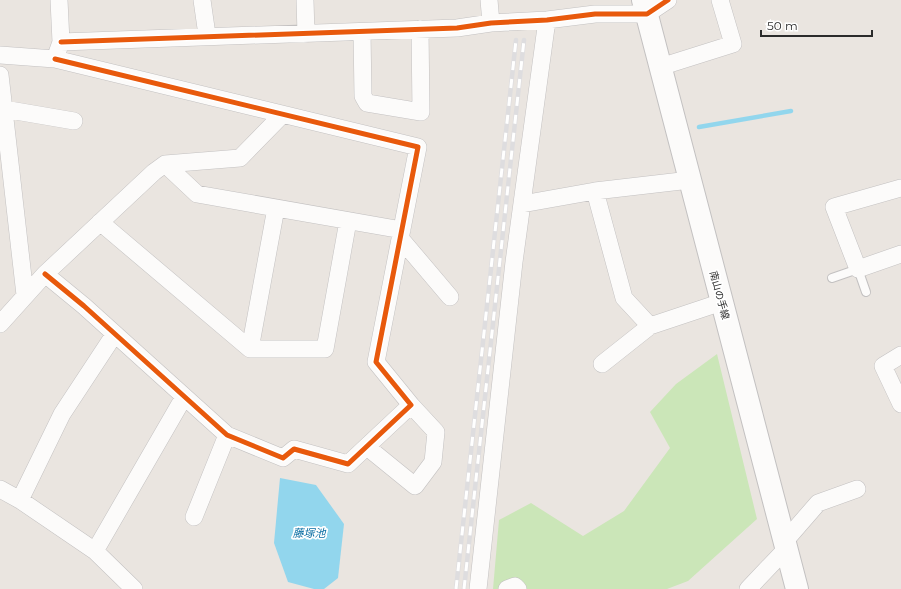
<svg xmlns="http://www.w3.org/2000/svg" width="901" height="589" viewBox="0 0 901 589" font-family="Montserrat,'Noto Sans JP',sans-serif">
  <style>
    .green { fill: #cbe6b8 }
    .water { fill: #92d6ed }
    .lines { fill: none; stroke-linecap: round; stroke-linejoin: round }
    .stream { stroke: #92d6ed; stroke-width: 4.5 }
    .lane-casing { stroke: #c3c1c1; stroke-width: 10 }
    .street-casing { stroke: #c3c1c1; stroke-width: 18 }
    .secondary-casing { stroke: #c3c1c1; stroke-width: 24 }
    .lane { stroke: #fcfbfa; stroke-width: 8 }
    .street { stroke: #fcfbfa; stroke-width: 17 }
    .secondary { stroke: #fcfbfa; stroke-width: 22 }
    .rail-casing { stroke: #dedddf; stroke-width: 4.5 }
    .rail { stroke: #fff; stroke-width: 3; stroke-dasharray: 9; stroke-linecap: butt }
    .cycleway-casing { stroke: #fff; stroke-width: 8 }
    .cycleway { stroke: #e8590c; stroke-width: 5 }
    .labels { text-anchor: middle; stroke-width: 3.5; stroke-linejoin: round; paint-order: stroke }
    .street-label { font-size: 10px; fill: #2b2b2b; stroke: #fff }
    .water-label { font-size: 11px; font-style: italic; fill: #086da2; stroke: #fff }
  </style>
  <rect width="100%" height="100%" fill="#eae5e0"/>
  <path class="green" d="M717,354l40,165 -69,62 -21,8h-174l6,-69 32,-17 52,33 41,-25 46,-63 -20,-36 26,-28z"/>
  <path class="water" d="M280,478l36,7 28,39 -6,54 -14,11h-10l-26,-7 -14,-39z"/>
  <g class="lines">
    <path class="stream" d="M699,127l92,-16"/>
    <defs>
      <path id="lane" d="M832,278l26,-9 8,23"/>
      <path id="street" d="M202,0l5,35
        M305,0l1,34
        M489,0l2,23
        M362,32l1,64 4,7 54,9 -1,-83
        M61,42l396,-14 34,-5 56,-3 48,-6h52l21,-14
        M0,55l55,4 6,-17 -2,-42
        M660,67l73,-23 -13,-44
        M0,75l25,220
        M4,109l70,12
        M165,164l32,30 205,36
        M901,188l-67,19 24,62 43,-15
        M595,191l29,107 26,28 72,-24
        M522,204l73,-13 95,-11
        M276,208l-26,141h75l23,-128
        M100,222l150,127
        M400,238l50,59
        M45,274l39,32 143,129 56,23 11,-9 54,15 63,-59 -35,-43 42,-215 -363,-88
        M0,324l45,-50 109,-102 11,-8 75,-6 42,-43
        M901,355l-18,11 18,38
        M602,364l48,-38
        M367,447l48,39 18,-24 3,-30 -25,-27
        M0,489l20,11 75,51 89,-154
        M20,500l42,-86 52,-79
        M194,517l33,-82
        M785,541l33,-38 39,-14
        M95,551l39,38
        M478,589l36,-327 33,-242
        M507,589l8,-3 3,3
        M748,589l39,-41"/>
      <path id="secondary" d="M643,0l154,589"/>
    </defs>
    <use href="#lane" class="lane-casing"/>
    <use href="#street" class="street-casing"/>
    <use href="#secondary" class="secondary-casing"/>
    <use href="#lane" class="lane"/>
    <use href="#street" class="street"/>
    <use href="#secondary" class="secondary"/>
    <defs>
      <path id="rail" d="M456,589l60,-549
        M464,589l60,-549"/>
    </defs>
    <use href="#rail" class="rail-casing"/>
    <use href="#rail" class="rail"/>
    <defs>
      <path id="cycleway" d="M61,42l396,-14 34,-5 56,-3 48,-6h52l21,-14
        M45,274l39,32 143,129 56,23 11,-9 54,15 63,-59 -35,-43 42,-215 -363,-88"/>
    </defs>
    <use href="#cycleway" class="cycleway-casing"/>
    <use href="#cycleway" class="cycleway"/>
  </g>
  <g class="labels">
    <g class="street-label">
      <text transform="translate(720 295) rotate(75)" y="4">南山の手線</text>
    </g>
    <g class="water-label">
      <text x="309" y="537">藤塚池</text>
    </g>
  </g>
  <path d="M761 30v6h111v-6" fill="none" stroke="#2b2b2b" stroke-width="2"/>
  <text x="767" y="30" font-size="12" fill="#2b2b2b" stroke="#ffffff" stroke-width="3" paint-order="stroke">50 m</text>
</svg>
